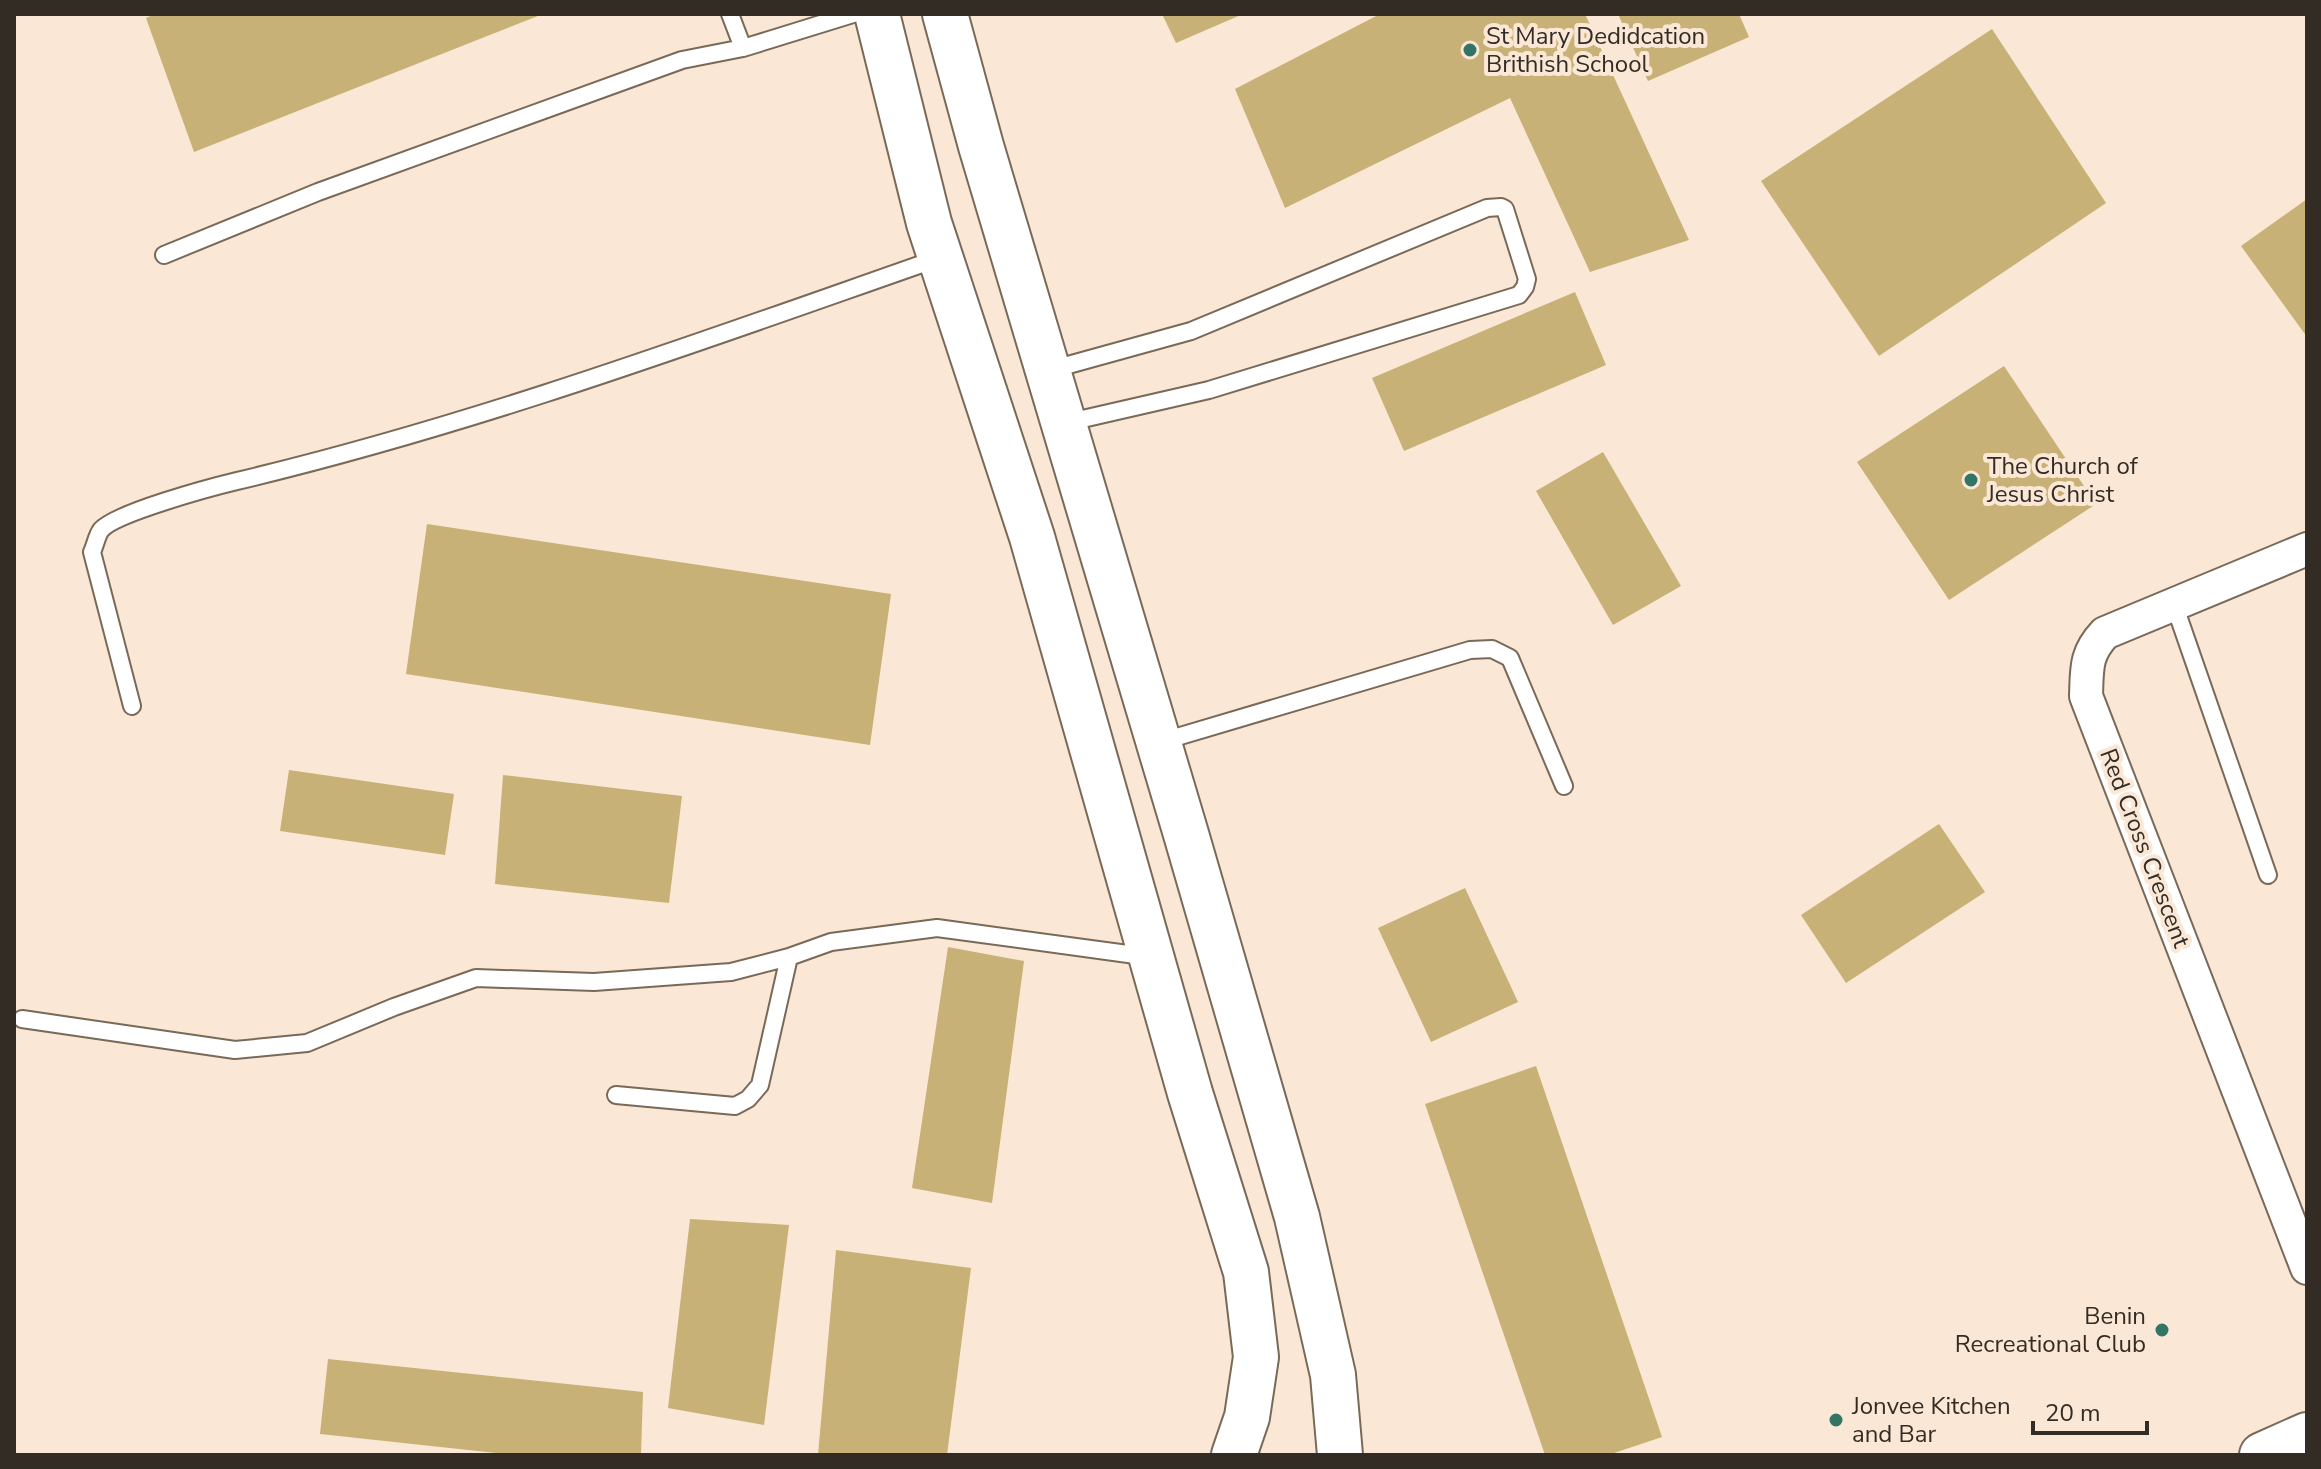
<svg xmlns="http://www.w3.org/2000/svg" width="2321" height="1469" viewBox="0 0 2321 1469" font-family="'Nunito Sans',sans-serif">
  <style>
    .building { fill: #c8b176 }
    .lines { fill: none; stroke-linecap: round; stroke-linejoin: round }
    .lane-casing { stroke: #796958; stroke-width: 20 }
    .street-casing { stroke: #796958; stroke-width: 36 }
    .secondary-casing { stroke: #796958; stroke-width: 48 }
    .highway-casing { stroke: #796958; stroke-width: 48 }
    .lane { stroke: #fff; stroke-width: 16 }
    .street { stroke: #fff; stroke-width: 32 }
    .secondary { stroke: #fff; stroke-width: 44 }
    .highway { stroke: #fff; stroke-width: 44 }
    .poi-dot { fill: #337565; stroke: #fae7d5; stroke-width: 3 }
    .labels { text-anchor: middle; stroke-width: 8; stroke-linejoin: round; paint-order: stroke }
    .poi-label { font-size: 24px; fill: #332c25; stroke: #fae7d5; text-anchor: start }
    .street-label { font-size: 24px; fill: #332c25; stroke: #fae7d5 }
  </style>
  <rect width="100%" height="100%" fill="#fae7d5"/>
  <path class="building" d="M155,14h388l-349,138 -48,-134z
    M1162,14h81l-67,29z
    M1380,14h205l104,226 -99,32 -80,-174 -225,110 -50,-119z
    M1618,14h121l10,23 -101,44z
    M1992,29l114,174 -227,153 -118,-175z
    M2307,199v138l-66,-91z
    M1575,292l31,73 -202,86 -32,-73z
    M2004,366l92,138 -147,96 -92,-138z
    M1603,452l78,134 -68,39 -77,-134z
    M427,524l464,70 -21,151 -464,-71z
    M289,770l165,24 -9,61 -165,-24z
    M503,775l179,21 -13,107 -174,-19z
    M1939,824l46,68 -139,91 -45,-68z
    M1465,888l53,114 -87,40 -53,-114z
    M948,947l76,14 -32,242 -80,-15z
    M1536,1066l126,371 -54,18h-63l-120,-351z
    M690,1219l99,6 -25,200 -96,-17z
    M836,1250l135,18 -24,187h-129z
    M328,1359l315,33 -2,63h-126l-195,-21z"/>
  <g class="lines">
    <defs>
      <path id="lane" d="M730,14l13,34
        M164,255l154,-63 364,-132 61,-12 110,-34
        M1050,370l141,-39 296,-123 14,-1 4,2 22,70 -2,8 -6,8 -310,95 -144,33
        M2174,604l94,271
        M132,706l-40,-154c3,-6 5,-17 9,-22 14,-17 111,-43 136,-49 240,-57 470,-142 702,-223
        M1160,742l310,-92 22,-1 18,9 54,128
        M22,1019l213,31 72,-7 87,-36 82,-29 118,4 137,-10 58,-15 42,-15 106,-14 213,29
        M616,1095l119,11 13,-7 12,-14 29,-128"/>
      <path id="street" d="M2307,549l-202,84c-20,21 -18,36 -19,63l221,572"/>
      <path id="secondary" d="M2262,1455l45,-20"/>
      <path id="highway" d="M877,14l52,209 103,314 158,556 56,179 10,85 -9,60 -13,38
        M945,14l36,132 205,688 111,383 36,158 7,80"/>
    </defs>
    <use href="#lane" class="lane-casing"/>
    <use href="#street" class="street-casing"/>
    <use href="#secondary" class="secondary-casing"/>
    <use href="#highway" class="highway-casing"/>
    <use href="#lane" class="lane"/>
    <use href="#street" class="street"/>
    <use href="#secondary" class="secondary"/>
    <use href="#highway" class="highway"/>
  </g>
  <g class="poi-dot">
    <circle cx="1470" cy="50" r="8"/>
    <circle cx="1971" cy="480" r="8"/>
    <circle cx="2162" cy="1330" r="8"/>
    <circle cx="1836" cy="1420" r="8"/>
  </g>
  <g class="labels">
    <g class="poi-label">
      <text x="1486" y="44">St Mary Dedidcation<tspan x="1486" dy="28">Brithish School</tspan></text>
      <text x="1987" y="474">The Church of<tspan x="1987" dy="28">Jesus Christ</tspan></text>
      <text x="2146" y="1324" text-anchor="end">Benin<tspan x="2146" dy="28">Recreational Club</tspan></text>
      <text x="1852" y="1414">Jonvee Kitchen<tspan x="1852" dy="28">and Bar</tspan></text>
    </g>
    <g class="street-label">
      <text transform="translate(2145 848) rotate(69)" y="8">Red Cross Crescent</text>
    </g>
  </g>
  <rect width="2321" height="1469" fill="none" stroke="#332c25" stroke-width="32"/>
  <path d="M2033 1421v12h114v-12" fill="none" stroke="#332c25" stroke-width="4"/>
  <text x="2045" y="1421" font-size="24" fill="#332c25" stroke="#fae7d5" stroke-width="6" paint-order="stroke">20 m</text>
</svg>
